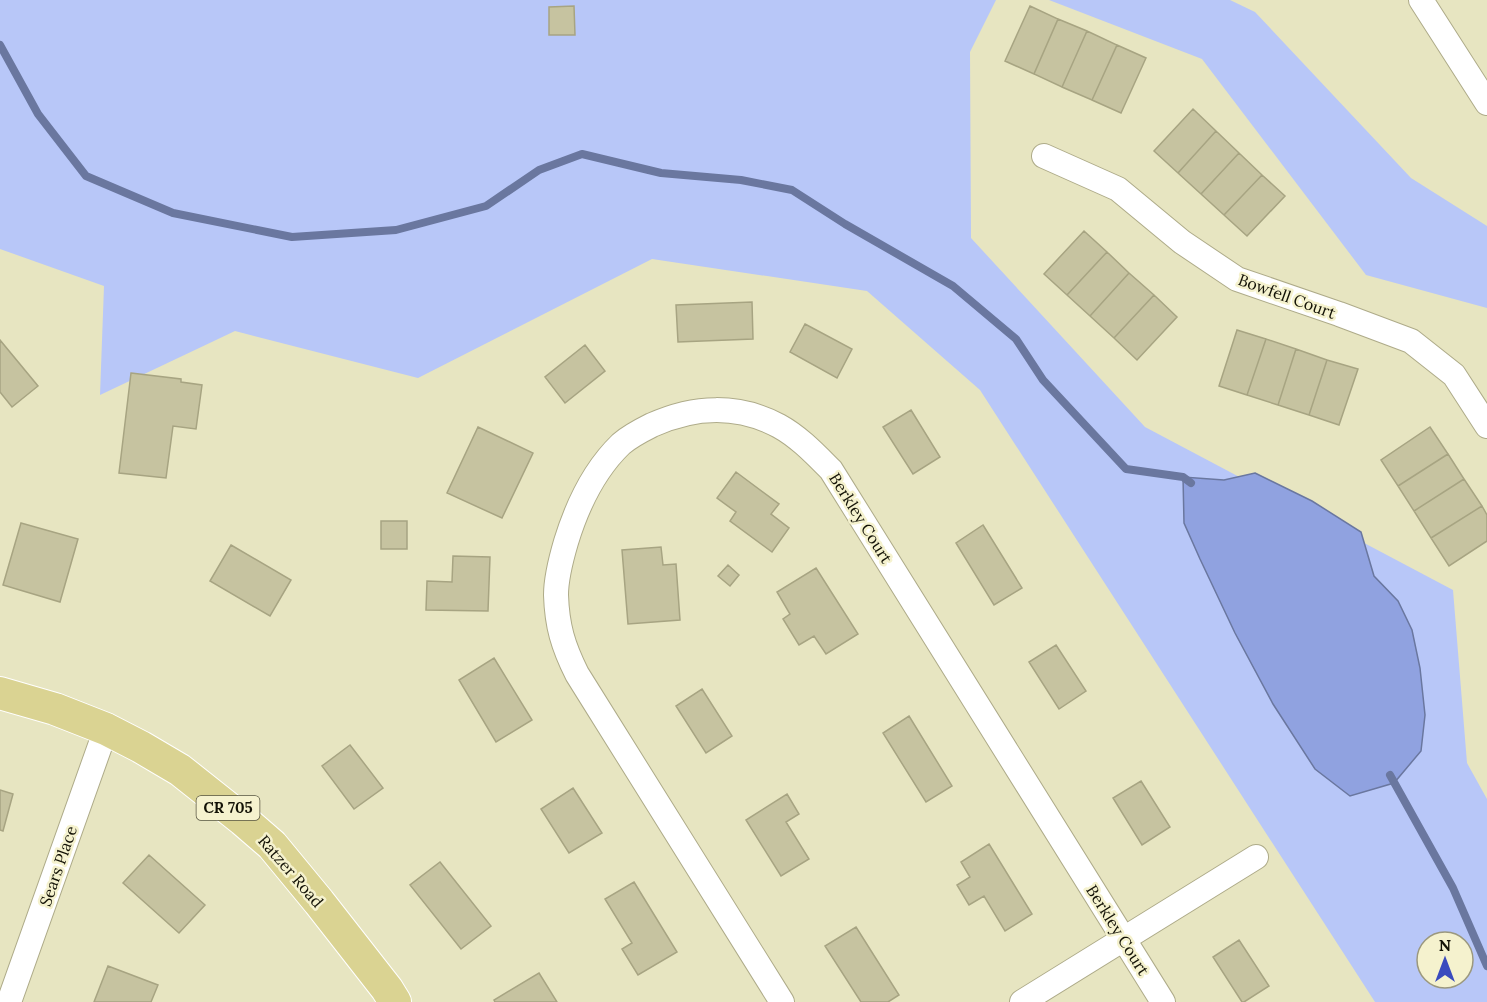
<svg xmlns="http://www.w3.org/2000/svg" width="1487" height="1002" viewBox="0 0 1487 1002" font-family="Lora,serif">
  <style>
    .green { fill: #b8c7f8; fill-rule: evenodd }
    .water { fill: #90a2e0; stroke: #6a779f; stroke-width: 1.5 }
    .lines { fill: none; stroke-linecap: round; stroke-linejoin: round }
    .stream { stroke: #6a779f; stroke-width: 8 }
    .building { fill: #c6c3a0; stroke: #a7a482; stroke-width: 1.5 }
    .minor-casing { stroke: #aeab89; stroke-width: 26 }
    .major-casing { stroke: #fff; stroke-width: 34 }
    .minor { stroke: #fff; stroke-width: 24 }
    .major { stroke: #dad392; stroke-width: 32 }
    .labels { text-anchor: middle; stroke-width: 5; stroke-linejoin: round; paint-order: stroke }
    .shield { fill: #f5f2ce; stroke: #575542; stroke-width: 1.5 }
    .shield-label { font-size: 15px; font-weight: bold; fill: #131206 }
    .street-label { font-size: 16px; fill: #131206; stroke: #f5f2ce }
  </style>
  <rect width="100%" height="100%" fill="#e7e5c1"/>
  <path class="green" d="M0,0h996l-26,52 1,186 174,189 308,163 14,173 20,36v203h-112l-395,-612 -113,-99 -215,-32 -234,119 -183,-47 -135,64 4,-109 -104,-37zM1427,942h36v36h-36z
    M1049,0h181l25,12 156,166 76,48v82l-121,-33 -164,-216z"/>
  <path class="water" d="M1255,473l57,28 49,31 13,44 24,25 14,29 8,38 5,47 -4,36 -27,32 -44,13 -35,-27 -42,-65 -38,-71 -35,-74 -16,-36 -1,-46 41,3z"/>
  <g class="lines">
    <path class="stream" d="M0,45l38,69 48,62 87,37 119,24 104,-7 90,-24 53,-36 43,-16 79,19 80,7 51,10 53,34 108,62 63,53 27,41 83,89 57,8 8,6
      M1390,775l63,113 34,78"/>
  </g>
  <path class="building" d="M574,6l1,29h-26v-28z
    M1030,6l28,13 -24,55 -29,-13z
    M1058,19l29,12 -25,56 -28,-13z
    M1087,31l30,14 -25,55 -30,-13z
    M1117,45l29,13 -25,55 -29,-13z
    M1193,109l23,22 -38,42 -24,-22z
    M1216,131l23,22 -38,41 -23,-21z
    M1239,153l23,22 -38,40 -23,-21z
    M1262,175l23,21 -38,40 -23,-21z
    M1084,231l23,21 -40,43 -23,-21z
    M1107,252l22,21 -39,43 -23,-21z
    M1129,273l25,22 -40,43 -24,-22z
    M1154,295l23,22 -40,43 -23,-22z
    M752,302l1,37 -75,3 -2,-37z
    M805,324l47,25 -15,29 -47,-26z
    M1237,330l29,9 -19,56 -28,-9z
    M1266,339l30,10 -18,56 -31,-10z
    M0,340l38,46 -26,21 -12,-15z
    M585,345l20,26 -40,32 -20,-26z
    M1296,349l31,11 -18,55 -31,-10z
    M1327,360l31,9 -19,56 -30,-10z
    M131,373l50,6v3l21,3 -6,44 -23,-3 -7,52 -47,-5z
    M911,410l29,47 -27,17 -30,-47z
    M478,427l55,26 -31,65 -55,-25z
    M1430,427l18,27 -50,32 -17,-26z
    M1448,454l16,25 -50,32 -16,-25z
    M736,472l43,32 -8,10 18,14 -17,24 -42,-31 6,-9 -19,-14z
    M1464,479l18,27 -51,32 -17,-27z
    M1482,506l5,9v26l-38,25 -18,-28z
    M381,521h26v28h-26z
    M21,523l57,16 -18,63 -57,-17z
    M983,525l39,63 -28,17 -38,-62z
    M231,545l60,35 -21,36 -60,-35z
    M661,547l2,18 13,-1 4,56 -52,4 -6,-74z
    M453,556l37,1 -2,54 -62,-1 1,-29 25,1z
    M728,565l11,10 -9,11 -12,-10z
    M816,568l42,66 -32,20 -12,-18 -15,9 -16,-26 7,-5 -13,-22z
    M1056,645l30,46 -27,18 -30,-47z
    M494,658l38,62 -36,22 -37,-62z
    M702,689l30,47 -26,17 -30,-47z
    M909,716l43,70 -26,16 -43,-69z
    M350,745l33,43 -29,21 -32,-43z
    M1141,781l29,46 -28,18 -29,-47z
    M573,788l29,45 -33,20 -28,-44z
    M0,790l13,4 -10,37 -3,-1z
    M787,794l12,20 -13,8 23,37 -28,17 -35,-56z
    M989,844l43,70 -27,17 -21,-35 -15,9 -12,-20 13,-8 -9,-15z
    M149,855l56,50 -26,28 -56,-50z
    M440,862l51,64 -30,23 -51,-64z
    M634,882l43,70 -39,23 -16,-26 10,-6 -27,-44z
    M856,927l43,68 -11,7h-27l-36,-56z
    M1239,940l30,46 -25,16h-2l-29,-45z
    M108,966l50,19 -7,17h-57z
    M539,973l18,29h-62l-1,-2z"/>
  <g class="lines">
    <defs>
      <path id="minor" d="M1421,0l66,103
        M1044,156l74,33 64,53 55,37 102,35 72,27 43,34 33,51
        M9,1002l97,-273
        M782,1002l-205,-328c-14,-28 -20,-48 -21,-79 0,-18 5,-36 10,-53 11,-36 28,-72 55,-98 9,-8 21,-14 31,-19 42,-19 86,-21 127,1 20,11 36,28 52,44l332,532
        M1022,1002l234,-145"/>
      <path id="major" d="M0,693l55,16 51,20 35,18 39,23 63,50 29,25 47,57 68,87 8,13"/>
    </defs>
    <use href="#minor" class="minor-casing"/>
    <use href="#major" class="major-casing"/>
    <use href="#minor" class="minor"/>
    <use href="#major" class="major"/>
  </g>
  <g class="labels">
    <rect class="shield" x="196.5" y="796" width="63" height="24" rx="4.5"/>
    <g class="shield-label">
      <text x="228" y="813">CR 705</text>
    </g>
    <g class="street-label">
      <text transform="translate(1287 296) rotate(20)" y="6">Bowfell Court</text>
      <text transform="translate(861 518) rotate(58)" y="6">Berkley Court</text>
      <text transform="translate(58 866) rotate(-71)" y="6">Sears Place</text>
      <text transform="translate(291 871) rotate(49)" y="6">Ratzer Road</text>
      <text transform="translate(1118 930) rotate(58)" y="6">Berkley Court</text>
    </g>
  </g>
  <g transform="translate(1445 960)"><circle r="28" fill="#f5f2ce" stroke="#9b987e" stroke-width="1.5"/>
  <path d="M0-4.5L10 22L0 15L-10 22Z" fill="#3a4bbe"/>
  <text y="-9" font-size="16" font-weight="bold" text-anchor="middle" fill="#131206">N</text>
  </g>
</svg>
